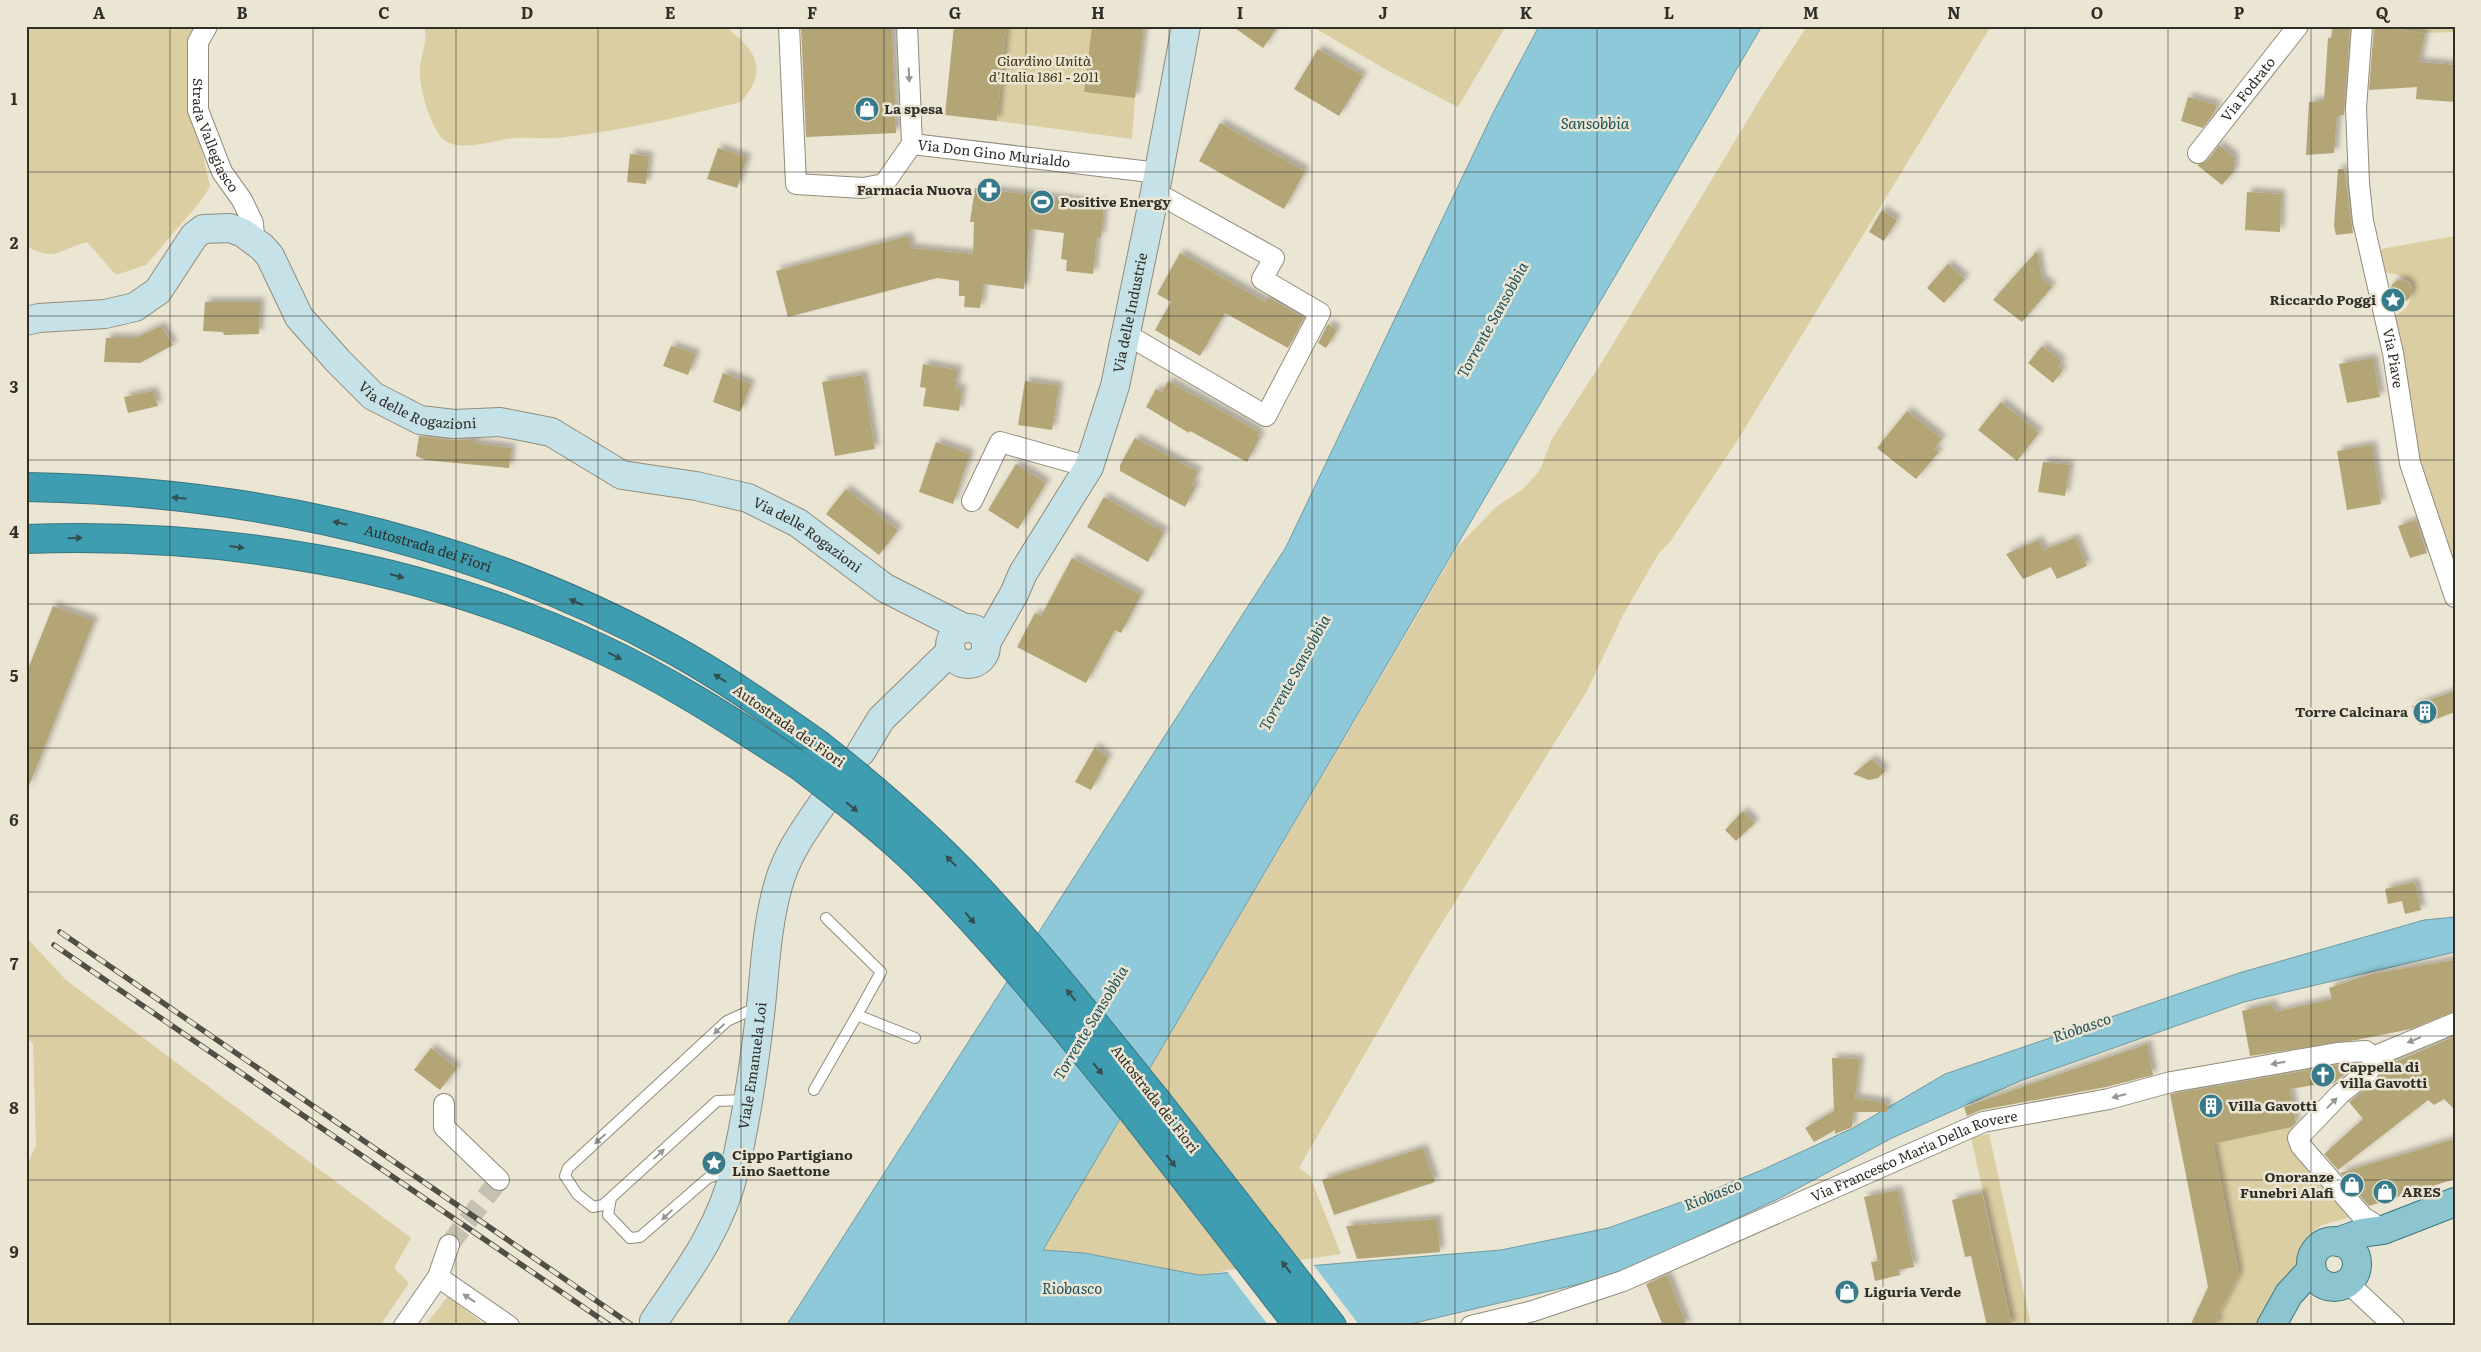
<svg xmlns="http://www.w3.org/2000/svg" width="2481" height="1352" viewBox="0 0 2481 1352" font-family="Literata,serif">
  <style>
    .green { fill: #dccea3 }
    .water { fill: #8dc9d8; stroke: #719aa3 }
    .pier { fill: #ebe5d3 }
    .building { fill: #b4a577; filter: url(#shadow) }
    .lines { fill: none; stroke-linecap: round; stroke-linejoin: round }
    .street-tunnel { stroke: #c6c0b1; stroke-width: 20; stroke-dasharray: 20 10; stroke-linecap: butt }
    .lane-casing { stroke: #918c7b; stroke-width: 12 }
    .street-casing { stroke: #918c7b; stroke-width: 22 }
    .secondary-casing { stroke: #918c7b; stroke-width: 30 }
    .primary-casing { stroke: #3a7681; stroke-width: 30 }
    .highway-casing { stroke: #3a7681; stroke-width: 30 }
    .lane { stroke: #fff; stroke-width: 10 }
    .street { stroke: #fff; stroke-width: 20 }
    .secondary { stroke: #c5e2e8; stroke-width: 28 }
    .primary { stroke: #8cc4d0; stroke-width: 28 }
    .highway { stroke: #3f9db1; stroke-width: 28 }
    .rail-casing { stroke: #514e45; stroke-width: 5.5 }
    .rail { stroke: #ebe5d3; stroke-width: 4; stroke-dasharray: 11; stroke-linecap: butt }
    .highway-bridge-casing { stroke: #3a7681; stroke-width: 30; stroke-linecap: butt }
    .highway-bridge { stroke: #3f9db1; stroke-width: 28 }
    .oneway { fill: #989693 }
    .oneway2 { fill: #344f50 }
    .grid { fill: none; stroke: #302e27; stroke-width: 1; stroke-opacity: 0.55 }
    .labels { text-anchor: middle; stroke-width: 5; stroke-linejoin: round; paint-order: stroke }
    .park-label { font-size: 14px; font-style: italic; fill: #3d310b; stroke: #ebe5d3 }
    .street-label { font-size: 14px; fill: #302e27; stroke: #ebe5d3 }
    .poi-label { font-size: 14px; font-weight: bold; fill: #302e27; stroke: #ebe5d3; text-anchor: start }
    .water-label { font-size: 15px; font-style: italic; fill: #1e515c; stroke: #ebe5d3 }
    .neatline { fill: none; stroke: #302e27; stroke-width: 2 }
    .grid-label { font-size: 16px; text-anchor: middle; font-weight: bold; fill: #302e27 }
  </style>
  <defs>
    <filter id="shadow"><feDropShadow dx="4.5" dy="-4.5" stdDeviation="2.5" flood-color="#0004"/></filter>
  </defs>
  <rect width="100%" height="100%" fill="#ebe5d3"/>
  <path class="green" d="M26,26h172l-10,62 22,99 -11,16 -53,62 -30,10 -29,-33c-29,8 -31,20 -61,4z
    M425,26h299c31,23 46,42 17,76 -58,14 -116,28 -175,35 -17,3 -33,0 -50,1 -20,1 -57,16 -73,1 -13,-12 -25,-55 -23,-72 2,-16 7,-23 5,-41z
    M1006,26h86l-8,66 51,6 -3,41 -135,-18z
    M1311,26h195l-48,81 -66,-34z
    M1807,26h184l-254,415 -67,101 -11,11 -36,62 -36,76 -165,264 -123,213 11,8 31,78 -142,21 -115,-22 -41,-3 415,-704 39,-40 26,-17 17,-19 12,-31 55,-85 158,-263z
    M2374,26h81v6l-30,1z
    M2455,236v343l-35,-106 -26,-156c13,-8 21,-18 17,-34l-15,-9 -15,-2 -6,-22z
    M26,937l40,43 345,258 -17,30 15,15 -29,43h-354v-158l10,-23 -3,-101 -7,-8z
    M2296,1126l56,89c-12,8 -28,6 -38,16 -11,11 -11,22 -17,35 -9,20 -24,40 -35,60h-45v-9l22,-42 -26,-131z
    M1989,1134l42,191 -2,1h-17l-41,-189z
    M448,1296l38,30h-61z"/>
  <path class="water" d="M1539,26h223l-719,1224 41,3 115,22 302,-25 107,-22 82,-29 72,-29 91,-42 92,-54 294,-101 185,-53 31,-3v35l-211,50 -224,79 -128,57 -114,61 -165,77 -211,50h-616l500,-779 207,-434z"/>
  <path class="pier" d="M1312,1263l48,63h-91l-43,-56z"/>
  <path class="building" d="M801,26h91l4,107 -90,4z
    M954,26h52l-9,95 -52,-6z
    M1092,26h52l-9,72 -51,-6z
    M1232,26h46l-15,22z
    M2333,26h17l-6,89 -7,1 -3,37 -28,2 3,-53 15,-1 4,-63h3z
    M2374,26l51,7 -6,29 36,3v37l-39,-3 1,-12 -48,3z
    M1318,49l45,27 -24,40 -45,-27z
    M2188,97l29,8 -3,8 -11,15 -22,-7z
    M1220,123l85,48 -21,38 -85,-48z
    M2219,145l15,12v14l-12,14 -25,-20 10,-4z
    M718,148l29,10 -10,30 -30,-9z
    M630,154l19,2 -3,28 -19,-2z
    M2338,169h6l9,64 -17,2 -2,-9z
    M975,188l129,16 -3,33h-4l-4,37 -27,-3 1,-11 -6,-1 3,-26 -33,-4 -7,60 -40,-5 -4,24 -16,-1 1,-11h-6v-15l-22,-3 -149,39 -12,-46 132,-35 3,12 62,6 1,-32h-4z
    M2247,192l34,2 -1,38 -35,-2z
    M1882,210l15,10 -13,21 -15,-9z
    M2037,251l5,28 10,8 -30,35 -29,-22z
    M1180,253l85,49 3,-5 36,21 -16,30 -63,-35 -25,43 -45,-26 16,-28 -14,-8z
    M1948,264l17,15 -21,24 -17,-15z
    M2390 291a11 11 0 1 1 22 0a11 11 0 1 1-22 0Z
    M205,302h55l-1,32 -35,1 -1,-3 -20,-1z
    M1328,324l9,6 -11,18 -8,-5z
    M161,326l12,19 -33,18 -36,-1 2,-24h29z
    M671,346l25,8 -8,21 -25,-9z
    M2042,346l20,16 -4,5 5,3 -10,13 -25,-20z
    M2373,358l7,39 -33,6 -8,-39z
    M923,364l35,6 -3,18 7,1 -3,22 -36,-5 3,-18 -6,-1z
    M723,373l28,11 -11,28 -27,-10z
    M863,375l12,74 -40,7 -13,-74z
    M1025,381l34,5 -7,44 -34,-5z
    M1168,381l91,51 -2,3 3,2 -13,25 -57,-31 -1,2 -43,-26 10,-18 6,3z
    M153,391l5,15 -30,7 -4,-16z
    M2001,402l38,31 -22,28 -39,-31z
    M1907,411l35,28 -8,10 5,3 -23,27 -39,-31z
    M419,436l33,4 22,-1v4l37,5 -2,20 -84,-8 -9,-4z
    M1135,438l63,34 -6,12 4,2 -11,21 -65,-36v-6z
    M936,442l34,12 -17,50 -34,-12z
    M2372,445l9,59 -34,6 -10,-59z
    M2043,462l27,3 -5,31 -27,-4z
    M1016,464l30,19 -28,46 -30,-19z
    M846,489l52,41 -19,25 -53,-41z
    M1104,497l60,35 -16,30 -61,-35z
    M2416,520l11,33 -17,5 -12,-32z
    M2075,538l12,28 -30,13 -6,-12 -28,12 -17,-25 33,-14 4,10z
    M1072,558l69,37 -20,38 -6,-3 -29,53 -69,-36 18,-34 6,3z
    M53,606l41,15 -67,170 -1,-117z
    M2455,691v21l-35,13 -8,-19z
    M1095,747l13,11 -17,32 -16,-8z
    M1872,759l13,12 -7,7 -9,2 -16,-6z
    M1743,811l12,12 -19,18 -11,-11z
    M2415,882l6,28 -16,4 -3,-13 -14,3 -3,-15z
    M2455,960v51l-44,18 -55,11 -106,16 -8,-45 30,-7 4,8 56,-13 -3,-11 42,-14z
    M2455,1036v74l-11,-11 -10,6 -6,-5 -90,70 -14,-16 39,-35 -14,-17 27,-21 8,-14z
    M2147,1044l6,31 -47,12 -125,23 -14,6 -3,-9z
    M431,1048l26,20 -17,22 -26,-20z
    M1832,1058l28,1 -5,39 32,5v9h-34l-1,15 -17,7v-4l-21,12 -9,-14 29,-17z
    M2359,1063l-26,21 -1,-2 -42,7 6,34 -4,4 -79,17 26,131 -22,42 1,9h-28l18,-39 -38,-193 168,-29z
    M2455,1139v40l-86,27 -29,-33z
    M1423,1148l12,34 -101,33 -12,-35z
    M1898,1190l16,77 -15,3 1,5 -25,6 -4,-19 7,-1 -14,-64z
    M1982,1193l30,133h-25l-16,-70 -6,1 -13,-57z
    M1437,1219l3,33 -83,7 -11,-33z
    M1667,1275l20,51h-24l-17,-42z"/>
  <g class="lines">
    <path class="street-tunnel" d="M449,1245l50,-65"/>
    <defs>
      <path id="lane" d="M826,918l55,54 -24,43 58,23
        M814,1090l43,-75
        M746,1100l-29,1 -114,104 -10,2 -16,-13 -12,-18 3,-8 159,-147 31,-14
        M611,1198l-3,17 22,23 10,-1 68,-59 24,-8"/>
      <g id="street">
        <path id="s1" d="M207,26l-9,16v68l24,62 20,28 11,23 1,16"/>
        <path id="s2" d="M789,26l7,158 67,4 21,-4 28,-40 247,29"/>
        <path d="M907,26l5,118"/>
        <path id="s3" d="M2362,26l-6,82 3,75 4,38 30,132 17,110 45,134"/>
        <path id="s4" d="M2198,153l100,-127"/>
        <path d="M1126,334l140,82 54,-103 -58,-34 12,-21 -119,-66"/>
        <path d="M972,501l28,-59 89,25"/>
        <path d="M2373,1057l82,-34"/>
        <path d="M444,1104v23l55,53"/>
        <path d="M438,1277l11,-32"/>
        <path d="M2348,1283l46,43"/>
        <path d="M404,1326l34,-49 71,49"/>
        <path id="s5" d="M1471,1326l62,-15 90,-30 360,-159 126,-23 62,-17 166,-29 29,-2 7,6v7l-5,8 -28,22 -42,44 3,8 62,71 20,13"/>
      </g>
      <g id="secondary">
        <path id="s6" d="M26,321l13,-3 66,-4 30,-7 23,-16 36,-55 9,-7 27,-1 13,5 19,14 8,9 29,61 39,44 35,35 47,24 34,4 46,-2 51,10 71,43 74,11 52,12 50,25 87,65 79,40"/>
        <circle cx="968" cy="646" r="18"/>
        <path id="s7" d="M986,643l28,-49 9,-21 66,-106 26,-81 40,-194 31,-166"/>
        <path d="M861,752l20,-33 70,-68"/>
        <path id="s8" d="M654,1321c33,-48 68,-95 81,-153 12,-53 20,-108 26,-162 4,-39 6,-81 17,-120 8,-31 27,-57 45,-83"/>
      </g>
      <path id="primary" d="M2311 1264a23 23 0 1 1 46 0a23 23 0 1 1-46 0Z
        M2337,1242l25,-9 21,-3 72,-28
        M2271,1326l18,-32 23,-25"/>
      <g id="highway">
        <path id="s9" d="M26,487c227,4 446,52 646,162 51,28 99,62 146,95"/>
        <path d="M26,539c196,-7 392,25 571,108 72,33 137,76 203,119"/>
        <path d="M1157,1101l175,225"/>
        <path d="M1141,1122l158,204"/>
      </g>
    </defs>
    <use href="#lane" class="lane-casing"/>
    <use href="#street" class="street-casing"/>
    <use href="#secondary" class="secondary-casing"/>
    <use href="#primary" class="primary-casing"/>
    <use href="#highway" class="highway-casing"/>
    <use href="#lane" class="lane"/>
    <use href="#street" class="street"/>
    <use href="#secondary" class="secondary"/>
    <use href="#primary" class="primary"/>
    <use href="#highway" class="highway"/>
    <defs>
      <path id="rail" d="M60,932l573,394
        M54,945l557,381"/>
    </defs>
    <use href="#rail" class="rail-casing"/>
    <use href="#rail" class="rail"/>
    <defs>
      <path id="highway-bridge" d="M818,744c56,44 110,91 158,142 64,69 122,142 181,215
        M800,766c41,32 82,63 119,99 81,80 151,169 222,257"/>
    </defs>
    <use href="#highway-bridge" class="highway-bridge-casing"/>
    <use href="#highway-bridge" class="highway-bridge"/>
  </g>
  <defs><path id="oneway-solid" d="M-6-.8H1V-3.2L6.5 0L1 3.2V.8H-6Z" transform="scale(1.25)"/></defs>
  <g class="oneway">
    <use href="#oneway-solid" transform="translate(909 75) rotate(88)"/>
    <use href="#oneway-solid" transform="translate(719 1029) rotate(136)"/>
    <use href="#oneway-solid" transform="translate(2414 1040) rotate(158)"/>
    <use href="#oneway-solid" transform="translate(2278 1063) rotate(170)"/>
    <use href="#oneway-solid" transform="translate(2119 1096) rotate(165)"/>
    <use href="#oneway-solid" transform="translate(2332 1103) rotate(-46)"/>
    <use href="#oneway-solid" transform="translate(600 1139) rotate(138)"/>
    <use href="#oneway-solid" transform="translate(659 1154) rotate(-43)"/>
    <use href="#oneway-solid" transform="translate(667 1215) rotate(137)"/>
    <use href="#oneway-solid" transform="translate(469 1298) rotate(-146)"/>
  </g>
  <g class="oneway2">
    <use href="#oneway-solid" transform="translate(179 498) rotate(-174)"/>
    <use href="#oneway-solid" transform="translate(340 523) rotate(-167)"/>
    <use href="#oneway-solid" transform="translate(75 538) rotate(-2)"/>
    <use href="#oneway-solid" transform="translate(237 547) rotate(7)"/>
    <use href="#oneway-solid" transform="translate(397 576) rotate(15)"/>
    <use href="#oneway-solid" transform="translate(576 602) rotate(-156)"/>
    <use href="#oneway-solid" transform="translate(615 656) rotate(27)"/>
    <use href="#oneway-solid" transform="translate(720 678) rotate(-148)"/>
    <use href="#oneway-solid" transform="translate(852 807) rotate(39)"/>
    <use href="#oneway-solid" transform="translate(951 861) rotate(-135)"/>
    <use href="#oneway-solid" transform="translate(970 918) rotate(49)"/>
    <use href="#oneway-solid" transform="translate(1071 995) rotate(-129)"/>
    <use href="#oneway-solid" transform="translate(1098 1069) rotate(51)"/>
    <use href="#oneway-solid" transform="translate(1171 1161) rotate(52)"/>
    <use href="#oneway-solid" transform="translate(1286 1267) rotate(-128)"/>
  </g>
  <path class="grid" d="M170,26v1300M313,26v1300M456,26v1300M598,26v1300M741,26v1300M884,26v1300M1026,26v1300M1169,26v1300M1312,26v1300M1455,26v1300M1597,26v1300M1740,26v1300M1883,26v1300M2025,26v1300M2168,26v1300M2311,26v1300M26,172h2429M26,316h2429M26,460h2429M26,604h2429M26,748h2429M26,892h2429M26,1036h2429M26,1180h2429"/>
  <defs>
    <symbol id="shop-disc" viewBox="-11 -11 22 22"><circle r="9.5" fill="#377b8a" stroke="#ebe5d3"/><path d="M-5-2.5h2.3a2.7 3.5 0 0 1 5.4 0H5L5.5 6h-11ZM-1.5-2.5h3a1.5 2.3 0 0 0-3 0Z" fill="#fff"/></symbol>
    <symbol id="pharmacy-disc" viewBox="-11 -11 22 22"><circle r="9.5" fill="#377b8a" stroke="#ebe5d3"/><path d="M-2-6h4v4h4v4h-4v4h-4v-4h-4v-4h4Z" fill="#fff"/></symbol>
    <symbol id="stadium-disc" viewBox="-11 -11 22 22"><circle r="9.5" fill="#377b8a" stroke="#ebe5d3"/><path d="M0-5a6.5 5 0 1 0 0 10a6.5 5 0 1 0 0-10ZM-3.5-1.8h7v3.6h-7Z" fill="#fff"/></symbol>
    <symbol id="sight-disc" viewBox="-11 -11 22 22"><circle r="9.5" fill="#377b8a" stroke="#ebe5d3"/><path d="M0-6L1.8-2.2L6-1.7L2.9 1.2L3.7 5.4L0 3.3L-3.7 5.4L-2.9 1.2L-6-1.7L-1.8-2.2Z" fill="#fff"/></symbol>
    <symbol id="building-disc" viewBox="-11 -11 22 22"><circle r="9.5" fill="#377b8a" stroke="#ebe5d3"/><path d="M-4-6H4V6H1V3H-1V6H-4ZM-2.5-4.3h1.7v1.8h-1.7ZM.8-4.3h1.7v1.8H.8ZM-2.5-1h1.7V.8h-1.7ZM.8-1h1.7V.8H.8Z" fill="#fff"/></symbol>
    <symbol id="church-disc" viewBox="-11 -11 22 22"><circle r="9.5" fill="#377b8a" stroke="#ebe5d3"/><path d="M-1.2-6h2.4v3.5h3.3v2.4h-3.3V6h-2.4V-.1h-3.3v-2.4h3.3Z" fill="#fff"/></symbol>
  </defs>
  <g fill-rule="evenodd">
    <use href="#shop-disc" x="853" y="95" width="28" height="28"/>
    <use href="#pharmacy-disc" x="975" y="176" width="28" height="28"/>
    <use href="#stadium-disc" x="1028" y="188" width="28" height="28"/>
    <use href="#sight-disc" x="2379" y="286" width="28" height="28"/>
    <use href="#building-disc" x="2411" y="698" width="28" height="28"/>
    <use href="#church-disc" x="2309" y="1061" width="28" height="28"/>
    <use href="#building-disc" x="2197" y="1092" width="28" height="28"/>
    <use href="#sight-disc" x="700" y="1149" width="28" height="28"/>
    <use href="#shop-disc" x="2338" y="1171" width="28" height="28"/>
    <use href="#shop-disc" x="2371" y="1178" width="28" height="28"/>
    <use href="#shop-disc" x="1833" y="1278" width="28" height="28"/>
  </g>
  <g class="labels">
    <g class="park-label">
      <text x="1044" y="66">Giardino Unità<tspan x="1044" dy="16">d'Italia 1861 - 2011</tspan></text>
    </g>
    <g class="street-label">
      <text dy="5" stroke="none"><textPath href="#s4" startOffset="81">Via Fodrato</textPath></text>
      <text dy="5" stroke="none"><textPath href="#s1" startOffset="115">Strada Vallegiasco</textPath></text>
      <text dy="5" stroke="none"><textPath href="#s2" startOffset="378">Via Don Gino Murialdo</textPath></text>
      <text dy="5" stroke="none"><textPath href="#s7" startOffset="364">Via delle Industrie</textPath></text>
      <text dy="5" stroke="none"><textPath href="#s3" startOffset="336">Via Piave</textPath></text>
      <text dy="5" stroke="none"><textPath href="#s6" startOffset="514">Via delle Rogazioni</textPath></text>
      <text dy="5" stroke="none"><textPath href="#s6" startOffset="934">Via delle Rogazioni</textPath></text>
      <text dy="5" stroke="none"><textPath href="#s9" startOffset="408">Autostrada dei Fiori</textPath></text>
      <text transform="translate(789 726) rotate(35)" y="5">Autostrada dei Fiori</text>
      <text dy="5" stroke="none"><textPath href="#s8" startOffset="278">Viale Emanuela Loi</textPath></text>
      <text transform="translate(1155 1099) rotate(52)" y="5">Autostrada dei Fiori</text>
      <text dy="5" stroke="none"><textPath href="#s5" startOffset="476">Via Francesco Maria Della Rovere</textPath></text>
    </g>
    <g class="poi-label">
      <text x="884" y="114">La spesa</text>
      <text x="972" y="195" text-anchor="end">Farmacia Nuova</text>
      <text x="1060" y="207">Positive Energy</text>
      <text x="2376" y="305" text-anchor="end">Riccardo Poggi</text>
      <text x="2408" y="717" text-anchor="end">Torre Calcinara</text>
      <text x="2340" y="1072">Cappella di<tspan x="2340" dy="16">villa Gavotti</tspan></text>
      <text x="2228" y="1111">Villa Gavotti</text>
      <text x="732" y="1160">Cippo Partigiano<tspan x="732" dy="16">Lino Saettone</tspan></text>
      <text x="2334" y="1182" text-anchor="end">Onoranze<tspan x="2334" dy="16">Funebri Alafi</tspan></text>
      <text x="2402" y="1197">ARES</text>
      <text x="1864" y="1297">Liguria Verde</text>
    </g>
    <g class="water-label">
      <text x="1595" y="129">Sansobbia</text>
      <text transform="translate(1493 320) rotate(-61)" y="5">Torrente Sansobbia</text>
      <text transform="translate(1295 673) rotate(-61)" y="5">Torrente Sansobbia</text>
      <text transform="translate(1091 1023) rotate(-59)" y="5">Torrente Sansobbia</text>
      <text transform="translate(2082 1028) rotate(-19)" y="5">Riobasco</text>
      <text transform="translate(1713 1195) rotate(-22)" y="5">Riobasco</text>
      <text x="1072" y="1294">Riobasco</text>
    </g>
  </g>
  <rect width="2481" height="1352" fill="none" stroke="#ebe5d3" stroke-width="55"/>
  <rect x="28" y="28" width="2426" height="1296" class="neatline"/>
  <g class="grid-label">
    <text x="99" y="19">A</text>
    <text x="242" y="19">B</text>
    <text x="384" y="19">C</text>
    <text x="527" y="19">D</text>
    <text x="670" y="19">E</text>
    <text x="812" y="19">F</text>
    <text x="955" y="19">G</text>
    <text x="1098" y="19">H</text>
    <text x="1240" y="19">I</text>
    <text x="1383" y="19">J</text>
    <text x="1526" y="19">K</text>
    <text x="1669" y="19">L</text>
    <text x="1811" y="19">M</text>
    <text x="1954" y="19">N</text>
    <text x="2097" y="19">O</text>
    <text x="2239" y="19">P</text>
    <text x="2382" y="19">Q</text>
    <text x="14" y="105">1</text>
    <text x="14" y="249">2</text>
    <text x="14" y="393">3</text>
    <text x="14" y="538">4</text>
    <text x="14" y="682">5</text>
    <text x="14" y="826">6</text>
    <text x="14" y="970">7</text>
    <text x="14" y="1114">8</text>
    <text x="14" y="1258">9</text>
  </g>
</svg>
